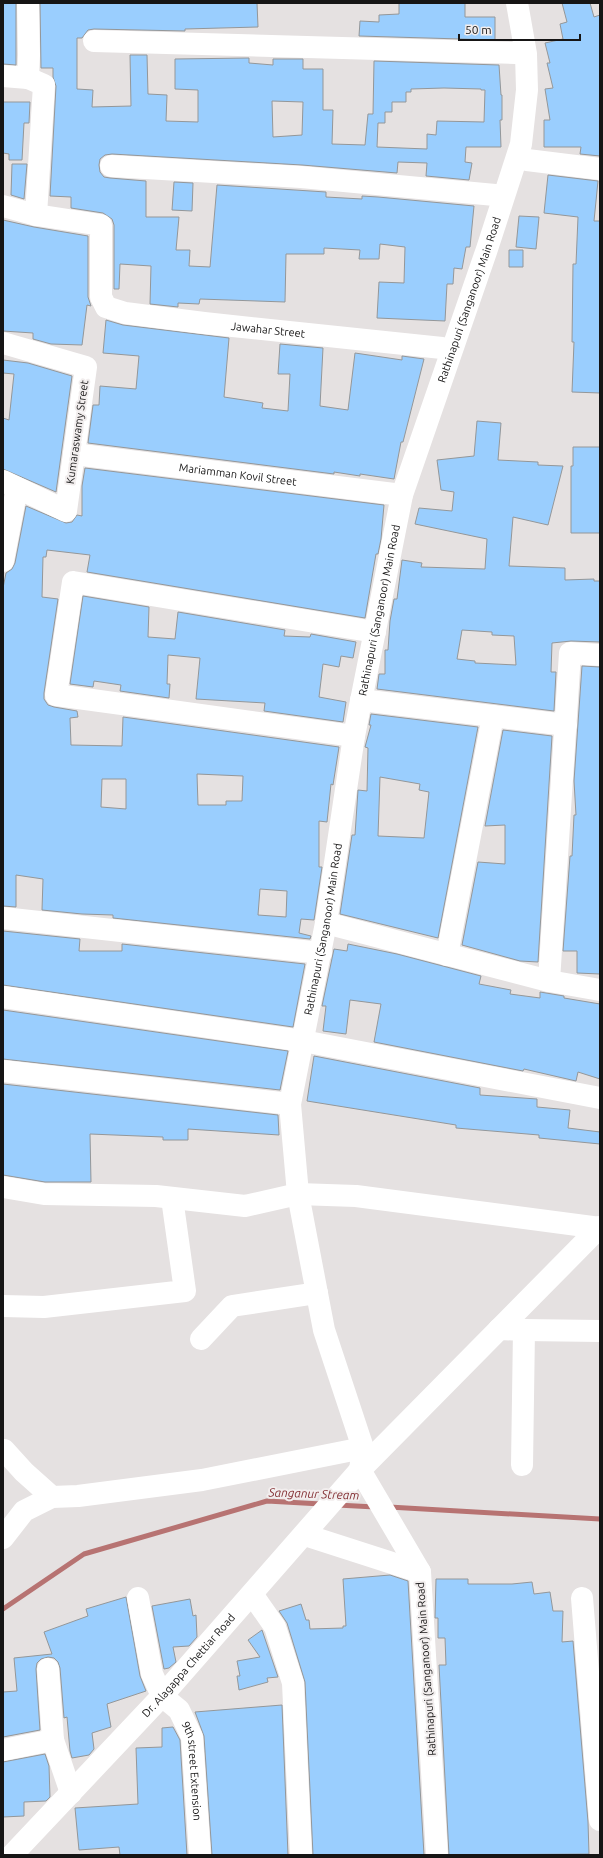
<svg xmlns="http://www.w3.org/2000/svg" width="603" height="1858" viewBox="0 0 603 1858" font-family="Ubuntu,sans-serif">
  <style>
    .lines { fill: none; stroke-linecap: round; stroke-linejoin: round }
    .stream { stroke: #b77372; stroke-width: 5 }
    .building { fill: #9acefe; stroke: #949799; fill-rule: evenodd }
    .minor { stroke: #fff; stroke-width: 22 }
    .labels { text-anchor: middle; stroke-width: 4; stroke-linejoin: round; paint-order: stroke }
    .street-label { font-size: 11px; fill: #161515; stroke: #f2eeee }
    .water-label { font-size: 12px; font-style: italic; fill: #832f33; stroke: #f2eeee }
  </style>
  <rect width="100%" height="100%" fill="#e5e1e1"/>
  <g class="lines">
    <path class="stream" d="M337,1505l38,2
      M389,1507l211,12
      M3,1609l81,-55 183,-53 54,3"/>
  </g>
  <path class="building" d="M3,3h13v62l-13,-1z
    M40,3h217l1,24 -73,2v2l-91,-2 -6,1 -6,8h-5v51l16,1 -1,17 39,-1 -1,-51h17l1,39 19,1 -1,26 32,1v-32l-23,-1v-30l74,-1v5l24,2v-6h30v10h20v41h10l-1,34 33,1 3,-31h5l1,-53 125,4 2,30h1v25h-2l1,27h-35l-1,15 7,1 -3,17 -43,-4 1,-13 -29,-1 -1,11 -95,-8 -190,-11 -7,1 -5,4 -1,6 1,7 4,5 6,1 36,3v36h33l-3,33h14l-1,16 21,1 7,-82 109,7v5l36,2v-3l16,1 96,9 -4,41h-4l-4,22 -8,-1 -1,16h-6l-2,37 -68,-3 2,-36 25,1 1,-36 -25,-3 -1,15h-20l1,-9 -36,-2v6h-38l-1,48 -85,-3 -1,5 -21,-1v4l-28,-3 1,-38 -31,-2 -1,25h-5v-64l-2,-6 -9,-6 -32,-5v-11l-21,-1 6,-110 -3,-9v-9h-12zM444,88l37,1v1h4l-1,32 -47,-1 -1,14 -9,-1v15l-50,-2 1,-24h7v-11h7v-10h14v-10h5v-3zM272,101l31,1 -1,33 -29,2z
    M399,3h66v14h30v23l-136,-4 1,-15 19,1v-7l20,-1z
    M562,3h28l4,14 6,-2v141l-20,-2 1,-7h-37v-27h6l-5,-31 8,-1 -6,-25h3l-5,-20 18,-4 -3,-15 7,-2z
    M3,102h27l-1,21h-5l-2,37h-13v-6l-6,-1z
    M12,164h15l-3,35 -13,-4z
    M548,175l50,6 -4,40h6v172l-28,-1 2,-50h-2l1,-78h3l2,-47 -34,-4z
    M174,182l19,1 -1,28 -20,-1z
    M519,216l20,1 -3,32 -20,-2z
    M3,220l31,7 54,9v61l3,9 -4,-1 -5,40 -31,-1 -18,-5v-6l-30,-2z
    M509,250h14v17h-14z
    M106,320l17,5 106,13 -5,59 39,6 -1,5 26,3 2,-37h-12l2,-30 43,4 -3,58 28,4 7,-57 47,7v-4l22,3 -21,83h-2l-7,37 -34,-5v2l-26,-4v2l-246,-31 5,-38h6l1,-19 36,3 3,-33 -36,-3z
    M3,360l25,3 44,13 -16,116 -53,-23v-51l6,2 5,-46 -11,-1z
    M477,421l24,2 -3,37 40,2v3l25,1 -15,59 -35,-8 -4,49 56,2v12l29,-1v2h6v61l-29,-1 -19,2 -1,29h5l-2,39 -177,-22 2,-15h6v-24h3l2,-29 4,-22h3l5,-39 20,3 -1,4 64,2 2,-30 -72,-15 4,-16 33,3 2,-19 -13,-2 -4,-30 37,-4zM462,630l30,2v3l22,1 2,29 -41,-2v-2l-18,-2z
    M573,447h27v86h-29v-67h2z
    M85,468l299,37 -3,34 -3,15h-2l-11,64 -278,-46 3,-17 -43,-5 -1,7h-3l-1,40 16,2 -14,94v6l4,6 6,2 23,4 1,6 -8,1 1,27 51,1 1,-29 216,30 -6,38 -2,-1 -4,38 -8,-1v46h3l-8,53 -13,-1 -2,14 12,3 -1,3 -197,-21v-3l-31,-1 -40,-4 1,-31 -27,-4v32l-13,-1v-318l3,-15 6,-4 3,-6 11,-57 40,17 6,-1 5,-7 5,1v-30zM197,774l46,2 -1,25h-16v4h-28zM102,779h24v30l-25,-2zM260,889l27,2 -1,26 -28,-2z
    M83,596l66,11 -1,30 27,2 3,-27 107,18 -1,6 26,1 1,-3 45,8 -3,16 -12,-2 -2,11 -16,-3 -4,33 27,5 -3,20 -79,-11 1,-8 -69,-4 4,-41 -32,-3 -1,29h3l-1,14 -49,-7 1,-6 -27,-4 -1,6 -23,-3z
    M582,666l18,1v307l-23,-1v-22h-14l7,-95h2l2,-41h2l-2,-34z
    M371,714l107,13 -40,211 -98,-24 12,-79h3l3,-45 9,1 1,-43 -3,-1 6,-22h-2zM380,777l40,7 -1,6 10,2 -5,46 -46,-2z
    M503,730l49,6 -14,226 -18,-1 -58,-16 16,-83 27,2v-39l-20,1z
    M3,931l77,8 -1,12h43v-7l183,20 -12,63 -290,-42z
    M348,944l49,10 84,22 -2,8 32,6 -1,4 30,4v-6l24,4v2l36,6v75l-22,-7 -2,9 -52,-12 -1,2 -149,-29 7,-38 -31,-4 -4,34 -23,-3 3,-25h-4l12,-57 13,2z
    M3,1010l285,41 -8,39 -277,-31z
    M314,1056l166,32v7l57,4v8l33,3 -2,18 32,4v12l-61,-6v-3l-83,-7v-3l-149,-24z
    M3,1084l275,31 1,20 -91,-6v11h-25v-3l-73,-3 1,48h-46l-42,-7z
    M390,1575l18,6 16,274h-111l-8,-173 -18,-59 -8,-12 22,-7 5,16h3l1,9 33,-1v-2h3l-3,-47z
    M436,1579h32v5h44l20,-2 2,12 16,-2 3,19h10l-1,31 11,-1 15,181 1,32 -140,1 -10,-190h7l-1,-27h-7v-20h-3z
    M126,1597l14,79 6,15 -39,13 4,23 -19,6 2,16 -5,6 -17,3 -2,-7 -3,-34 -3,1 -4,-50 -2,-6 -4,-4 -6,-1 -7,2 -4,4 -1,6 4,61 -37,7v-45l14,-1 -3,-33 38,-4 -8,-22 44,-16 -2,-7z
    M190,1599l3,17 3,-1 1,22 -8,9 -16,1 3,15 -7,6 -5,1 -12,-63z
    M262,1630l16,47 -11,1 1,4 -29,8 -2,-14h3l-3,-15 23,-4 -12,-17z
    M282,1705l6,150h-76l-8,-119 -9,-24z
    M173,1727l7,13 7,115h-67l-1,-8 -40,3 -4,-42 63,-4 -2,-56 26,-1v-19z
    M45,1754l4,12 1,31 -4,4 -22,1v14l-21,1v-55z"/>
  <g class="lines">
    <g class="minor">
      <path d="M94,41l421,12"/>
      <path d="M3,76l25,2 16,7 -8,130"/>
      <path d="M28,78l1,-23 -1,-52"/>
      <path d="M527,160l73,9"/>
      <path d="M111,166l190,11 194,18"/>
      <path id="s1" d="M3,206l33,9 65,10v72l5,10 19,6 79,10 238,25"/>
      <path d="M3,343l83,24 -20,144 -63,-30"/>
      <path id="s2" d="M74,454l328,41"/>
      <path d="M3,561l14,-73"/>
      <path d="M361,700l205,25"/>
      <path d="M354,736l-298,-41 17,-113 302,50"/>
      <path d="M3,918l318,35"/>
      <path d="M326,923l223,58 51,9"/>
      <path d="M447,955l46,-239"/>
      <path d="M549,981l21,-328 30,2"/>
      <path d="M3,997l300,44 297,57"/>
      <path d="M3,1071l287,33"/>
      <path d="M3,1187l41,7 112,2 89,10 53,-12 58,2 244,32"/>
      <path d="M3,1306l41,1 141,-16 -13,-93"/>
      <path d="M499,1329l25,1 -2,135"/>
      <path d="M524,1330l76,1"/>
      <path d="M201,1339l31,-33 85,-13"/>
      <path d="M4,1450l20,22 28,25"/>
      <path d="M305,1535l115,37"/>
      <path d="M3,1538l21,-27 28,-14 26,-1 124,-16 161,-32"/>
      <path d="M252,1594l23,33 18,56 8,172"/>
      <path id="s3" d="M138,1598l14,76 10,22 17,14 13,27 8,118"/>
      <path d="M582,1598l18,222"/>
      <path d="M48,1669l5,71 18,53"/>
      <path d="M3,1750l50,-10"/>
      <path id="s4" d="M12,1855l150,-159 198,-226 240,-243"/>
      <path id="s5" d="M437,1855l-17,-283 -60,-102 3,-22 -39,-118 -26,-136 -8,-90 36,-181 28,-187 48,-241 85,-246 34,-105 6,-54 -1,-36 -9,-51"/>
    </g>
  </g>
  <g class="labels">
    <g class="street-label">
      <text dy="4" stroke="none"><textPath href="#s5" startOffset="1603">Rathinapuri (Sanganoor) Main Road</textPath></text>
      <text dy="4" stroke="none"><textPath href="#s1" startOffset="347">Jawahar Street</textPath></text>
      <text transform="translate(77 432) rotate(-82)" y="4">Kumaraswamy Street</text>
      <text dy="4" stroke="none"><textPath href="#s2" startOffset="165">Mariamman Kovil Street</textPath></text>
      <text dy="4" stroke="none"><textPath href="#s5" startOffset="1279">Rathinapuri (Sanganoor) Main Road</textPath></text>
      <text dy="4" stroke="none"><textPath href="#s5" startOffset="955">Rathinapuri (Sanganoor) Main Road</textPath></text>
      <text dy="4" stroke="none"><textPath href="#s4" startOffset="259">Dr. Alagappa Chettiar Road</textPath></text>
      <text transform="translate(426 1669) rotate(-94)" y="4">Rathinapuri (Sanganoor) Main Road</text>
      <text dy="4" stroke="none"><textPath href="#s3" startOffset="187">9th street Extension</textPath></text>
    </g>
    <g class="water-label">
      <text transform="translate(314 1494) rotate(2)" y="4">Sanganur Stream</text>
    </g>
  </g>
  <rect width="603" height="1858" fill="none" stroke="#161515" stroke-width="8"/>
  <path d="M459 34v6h121v-6" fill="none" stroke="#161515" stroke-width="2"/>
  <text x="465" y="34" font-size="12" fill="#161515" stroke="#f2eeee" stroke-width="3" paint-order="stroke">50 m</text>
</svg>
